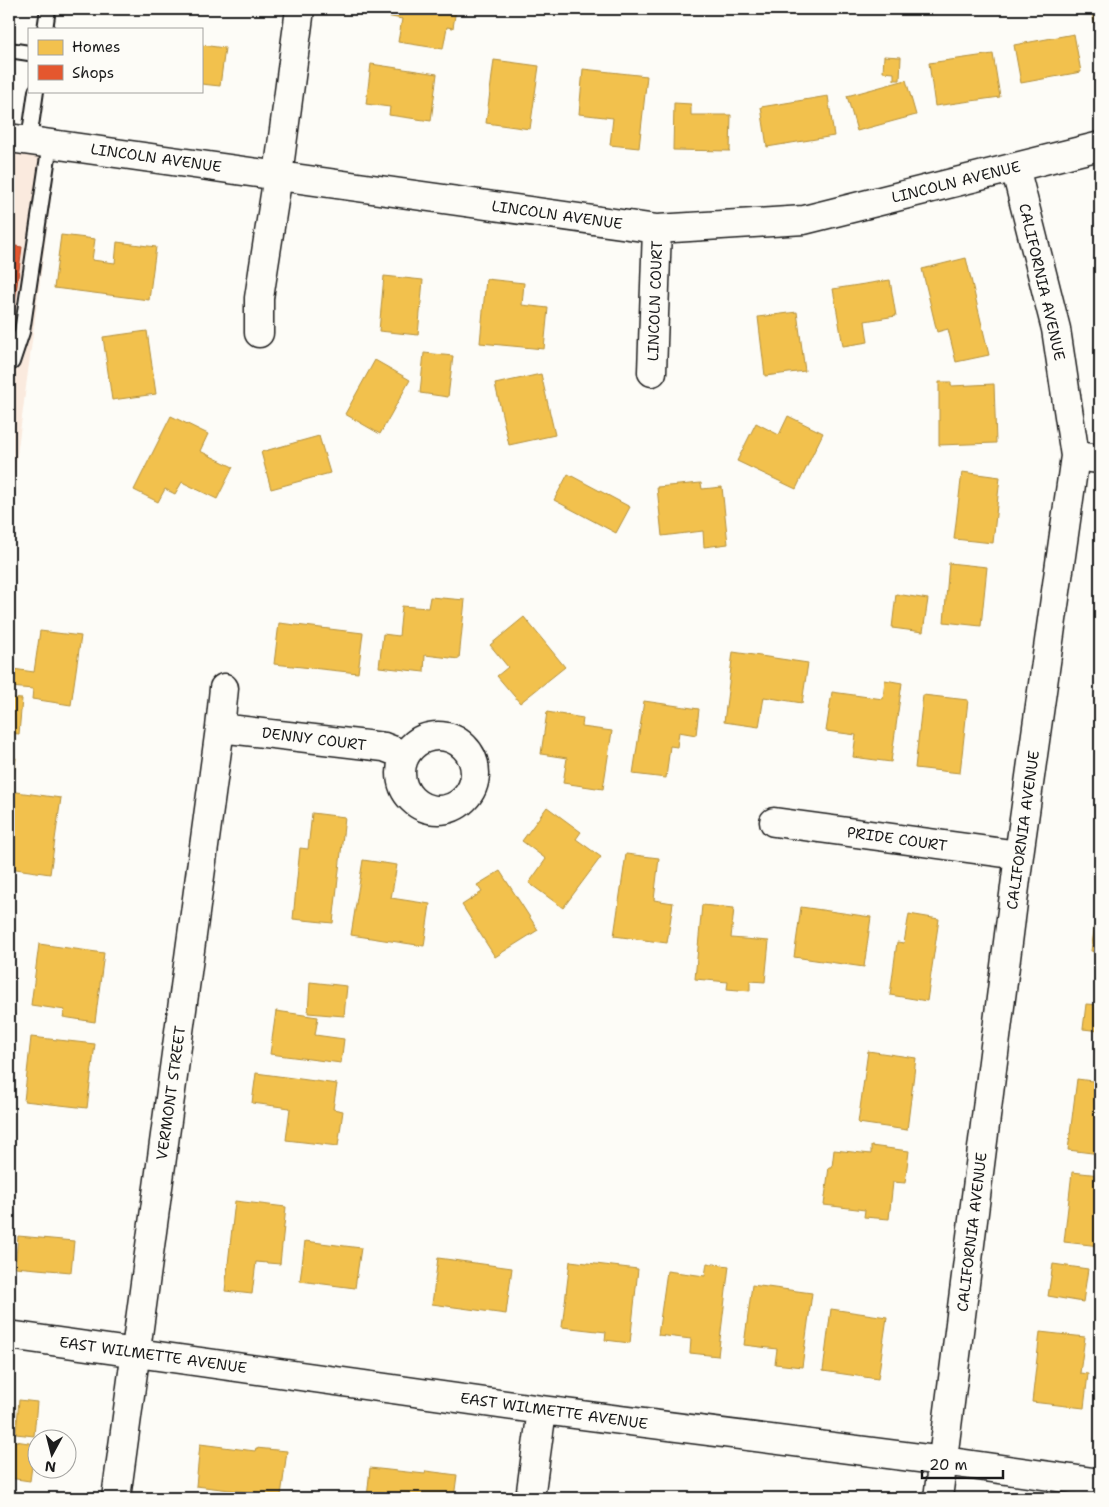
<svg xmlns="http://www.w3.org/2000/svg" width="1109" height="1507" viewBox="0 0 1109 1507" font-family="'Shantell Sans',sans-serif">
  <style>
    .built { fill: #faeade }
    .homes { fill: #f2c14e; stroke: #b2903f }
    .shops { fill: #e4572e; stroke: #a84529 }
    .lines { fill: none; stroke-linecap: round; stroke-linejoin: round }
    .service-casing { stroke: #1c1c1c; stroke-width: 18 }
    .minor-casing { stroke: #1c1c1c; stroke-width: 31 }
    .service { stroke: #fdfcf7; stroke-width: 14 }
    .minor { stroke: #fdfcf7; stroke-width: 28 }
    .labels { text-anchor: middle; stroke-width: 5; stroke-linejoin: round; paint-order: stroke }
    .street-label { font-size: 15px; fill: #1c1c1c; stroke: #fdfcf7 }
  </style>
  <rect width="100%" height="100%" fill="#fdfcf7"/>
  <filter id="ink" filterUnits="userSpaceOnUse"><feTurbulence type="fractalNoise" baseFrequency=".02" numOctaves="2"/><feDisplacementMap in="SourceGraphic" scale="10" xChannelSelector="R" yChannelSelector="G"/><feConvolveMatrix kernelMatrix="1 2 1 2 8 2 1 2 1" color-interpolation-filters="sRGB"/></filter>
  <g filter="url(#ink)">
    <path class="built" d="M9,138l49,6 -49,372z"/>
    <path class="homes" d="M382,9h74l-3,19 -6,-1 -4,22 -45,-7 4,-23 -21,-4z
      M1091,9h9v37z
      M1074,34l7,38 -60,11 -7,-38z
      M201,45l24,3 -5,38 -19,-2z
      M993,54l7,43 -65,9 -6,-43z
      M884,56l17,1 -1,23h-6v-7l-11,-1z
      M494,60l45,6 -9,63 -44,-6z
      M371,64l66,10 -6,47 -42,-6 1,-8 -24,-3z
      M583,69l64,7 -8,72 -29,-3 3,-27 -34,-4z
      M906,80l10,35 -59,16 -10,-35z
      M828,96l6,40 -67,11 -6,-40z
      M674,103l17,1v11h40l-1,36 -57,-1z
      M61,235l34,4 -3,21 23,3 2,-21 39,5 -7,53 -95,-12z
      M966,258l23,97 -33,7 -8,-33 -11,3 -15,-63z
      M384,276l39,4 -5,55 -39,-4z
      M486,279l38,4 -2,22 26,3 -4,41 -64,-6z
      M890,280l6,36 -31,5 3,21 -25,4 -10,-57z
      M797,312l8,59 -40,5 -7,-59z
      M147,331l9,63 -44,6 -9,-63z
      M424,353l29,3 -5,41 -28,-4z
      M375,360l35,20 -30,54 -35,-20z
      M541,374l14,61 -46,10 -14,-61z
      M939,382h12v4l43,-2 2,59 -57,2z
      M171,416l37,18 -8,17 33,16 -16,32 -35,-17 -7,12 -10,-5 -7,13 -24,-12z
      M788,416l35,17 -27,56 -59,-28 19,-38 23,12z
      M319,436l11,37 -59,16 -10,-37z
      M962,472l38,5 -7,66 -39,-4z
      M568,474l62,33 -14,26 -62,-33z
      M701,483l1,6 20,-2 6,57 -24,3 -1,-16 -41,5 -5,-49z
      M949,563l38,4 -6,59 -37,-4z
      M896,594l32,5 -5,33 -31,-4z
      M430,597l35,3 -6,59 -34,-4 -1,17 -45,-5 4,-33 16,2 3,-30 26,2z
      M524,617l41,50 -45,36 -23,-27 11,-9 -18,-22z
      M279,623l84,10 -5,40 -84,-9z
      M40,631l41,5 -10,69 -39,-6 1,-10 -23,-2 3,-18 21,3z
      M733,652l75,11 -6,40 -38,-6 -5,30 -35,-5z
      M885,680l17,3 -11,79 -38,-5 3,-22 -30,-4 6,-39 51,7z
      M923,695l45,5 -8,73 -45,-5z
      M9,698l13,1 -3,35 -10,-1z
      M644,701l55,8 -3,26 -17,-3 -2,15 -7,-1 -4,32 -33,-4z
      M547,712l36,6 -1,9 30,4 -9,58 -40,-6 4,-25 -26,-4z
      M9,757l7,1 -4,29h-3z
      M9,791l52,7 -11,76 -41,-6z
      M547,807l34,25 -5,7 25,18 -38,51 -34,-25 17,-24 -24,-18z
      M312,813l33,4 -12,106 -40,-4 7,-71 8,1z
      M626,854l33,4 -5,42 19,3 -6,40 -53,-7z
      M363,860l34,5 -6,33 39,6 -6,42 -73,-11z
      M500,871l38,59 -43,27 -33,-52 20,-13 -5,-7z
      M702,905l32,3 -3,30 38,3 -4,41 -15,-1v10l-23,-2 1,-7 -33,-3z
      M801,907l70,10 -7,50 -70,-10z
      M909,914l30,5 -12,82 -37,-6 7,-53 7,1z
      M1096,918h4v35l-9,-2z
      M39,944l65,9 -9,69 -32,-5 2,-7 -34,-5z
      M310,982l37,4 -3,30 -36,-3z
      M1086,1004l14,1v26l-17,-2z
      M276,1011l42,6 -3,18 29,4 -3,24 -71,-9z
      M31,1037l64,7 -8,64 -63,-7z
      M868,1051l48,7 -9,72 -49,-7z
      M256,1073l81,11 -4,25 10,2 -5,35 -52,-6 4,-32 -38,-5z
      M1077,1079l23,3v72l-32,-4z
      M871,1146l38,5 -4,32 -12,-1 -4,37 -25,-2 1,-7 -41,-5 5,-38h3l2,-17 37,4z
      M1072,1172l28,3v71l-36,-4z
      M235,1201l51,6 -6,57 -24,-2 -4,32 -27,-3z
      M18,1236l56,5 -3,31 -56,-5z
      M305,1241l56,7 -6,40 -55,-7z
      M438,1258l74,10 -6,46 -74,-10z
      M570,1261l68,8 -8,74 -25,-3 1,-8 -44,-5z
      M707,1263l22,3 -11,90 -28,-3 1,-14 -33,-4 9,-64 38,5z
      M1053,1264l35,5 -5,33 -35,-6z
      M752,1285l60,8 -10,74 -27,-3 2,-15 -33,-4z
      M831,1309l56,8 -9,62 -55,-8z
      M1040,1332l45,5 -5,36 8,1 -4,34 -52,-6z
      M19,1400l18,2 -3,34 -18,-2z
      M9,1440l26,4 -5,37 -21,-3z
      M200,1444l55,7 1,-3 31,3 -6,45 -85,-10z
      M370,1468l55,6 1,-3 31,4 -3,23h-87z"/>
    <path class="shops" d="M9,245l13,2 -12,92h-1z"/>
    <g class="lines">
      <defs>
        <path id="service" d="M45,29l3,-20
          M9,50l20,3
          M29,140l7,-49
          M9,362h3l10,-30 28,-189"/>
        <path id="minor" d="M9,138l648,91 147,-9 296,-74
          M259,333v-35l19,-123 22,-166
          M652,372l5,-143
          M1075,456l25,3
          M220,728l164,19 21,8
          M401 773a37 37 0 1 1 74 0a37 37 0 1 1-74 0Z
          M774,822l245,33
          M9,1335l533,75 401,51 157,22
          M116,1498l104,-770 4,-40
          M530,1498l12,-88
          M938,1498l81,-643 56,-399 -19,-127 -41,-162"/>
      </defs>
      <use href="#service" class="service-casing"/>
      <use href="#minor" class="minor-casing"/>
      <use href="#service" class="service"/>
      <use href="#minor" class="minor"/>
    </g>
  </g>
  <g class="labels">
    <g class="street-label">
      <text transform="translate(156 158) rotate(8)" y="5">LINCOLN AVENUE</text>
      <text transform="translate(956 182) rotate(-14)" y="5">LINCOLN AVENUE</text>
      <text transform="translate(557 215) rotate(8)" y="5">LINCOLN AVENUE</text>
      <text transform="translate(1042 282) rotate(77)" y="5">CALIFORNIA AVENUE</text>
      <text transform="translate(655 301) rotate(-88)" y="5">LINCOLN COURT</text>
      <text transform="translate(314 739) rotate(7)" y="5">DENNY COURT</text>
      <text transform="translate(1023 830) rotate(-82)" y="5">CALIFORNIA AVENUE</text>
      <text transform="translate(897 839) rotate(8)" y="5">PRIDE COURT</text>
      <text transform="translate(171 1093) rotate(-82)" y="5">VERMONT STREET</text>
      <text transform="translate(972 1232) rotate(-83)" y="5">CALIFORNIA AVENUE</text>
      <text transform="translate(153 1355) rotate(8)" y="5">EAST WILMETTE AVENUE</text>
      <text transform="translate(554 1411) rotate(8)" y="5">EAST WILMETTE AVENUE</text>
    </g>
  </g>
  <rect width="1109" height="1507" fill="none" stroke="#fdfcf7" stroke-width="30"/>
  <rect x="15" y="15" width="1079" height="1477" fill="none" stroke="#1c1c1c" stroke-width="2" filter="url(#ink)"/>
  <rect x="28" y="28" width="175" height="65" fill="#fdfcf7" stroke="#a3a29f"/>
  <rect x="38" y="40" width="25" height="15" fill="#f2c14e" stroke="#a3a29f"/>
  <text x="72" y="52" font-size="15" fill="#1c1c1c">Homes</text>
  <rect x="38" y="65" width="25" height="15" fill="#e4572e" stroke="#a3a29f"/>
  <text x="72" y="78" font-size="15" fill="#1c1c1c">Shops</text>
  <g transform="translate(52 1454) rotate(187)"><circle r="24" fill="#fdfcf7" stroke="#a3a29f"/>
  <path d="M0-4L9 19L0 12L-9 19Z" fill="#1c1c1c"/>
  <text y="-8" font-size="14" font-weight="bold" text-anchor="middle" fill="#1c1c1c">N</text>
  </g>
  <path d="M922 1470v8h81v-8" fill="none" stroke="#1c1c1c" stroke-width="2.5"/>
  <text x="929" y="1470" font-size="15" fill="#1c1c1c" stroke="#fdfcf7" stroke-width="4" paint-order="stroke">20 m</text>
</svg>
